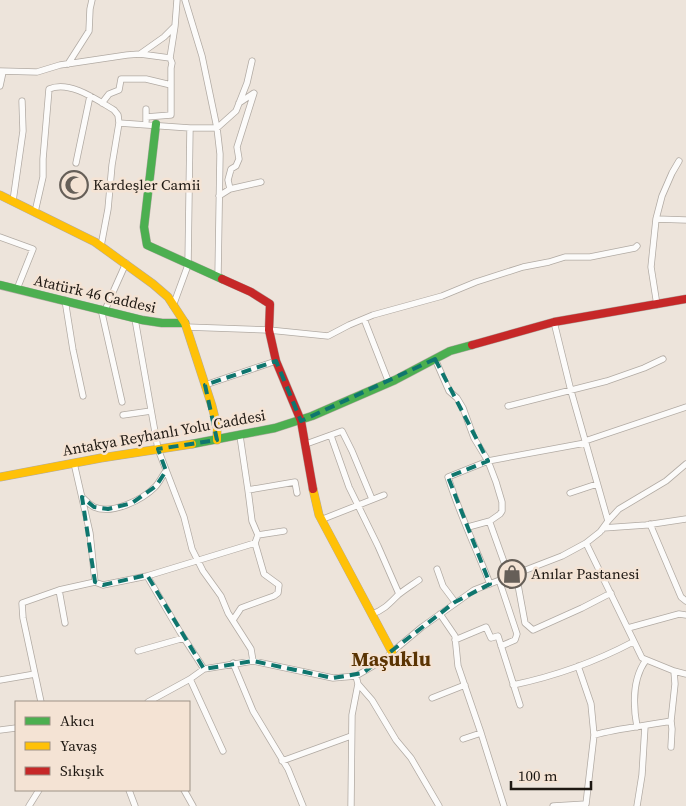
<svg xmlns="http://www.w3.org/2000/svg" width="686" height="806" viewBox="0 0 686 806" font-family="'Source Serif 4',serif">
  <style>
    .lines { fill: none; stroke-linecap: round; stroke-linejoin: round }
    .street-casing { stroke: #b1aaa3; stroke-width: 7 }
    .fast-casing { stroke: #b1aaa3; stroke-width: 9 }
    .slow-casing { stroke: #b1aaa3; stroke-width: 9 }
    .jam-casing { stroke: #b1aaa3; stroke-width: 9 }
    .street { stroke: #fcfbfa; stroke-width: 5.5 }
    .fast { stroke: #4caf50; stroke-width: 8 }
    .slow { stroke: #ffc107; stroke-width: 8 }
    .jam { stroke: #c62828; stroke-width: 8 }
    .marked { fill: none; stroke: #0f766e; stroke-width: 4; stroke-dasharray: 10 6; stroke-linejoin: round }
    .labels { text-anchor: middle; stroke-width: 5; stroke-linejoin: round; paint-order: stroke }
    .poi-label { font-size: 15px; fill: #1e1812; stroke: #f4e3d4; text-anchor: start }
    .street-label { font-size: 15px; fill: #1e1812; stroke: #f4e3d4 }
    .district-label { font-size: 20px; font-weight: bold; fill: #5b3403; stroke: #f4e3d4 }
  </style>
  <rect width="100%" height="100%" fill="#ede4db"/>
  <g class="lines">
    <defs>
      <path id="street" d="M185,0l17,56 15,72 3,26 -2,122
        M140,54l24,-17 11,-11 2,-26
        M170,58l5,-32
        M68,64l21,-33 1,-22 2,-9
        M0,71l37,1 23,-7 67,-10 13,-1 30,4 2,5 -1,5v47l-25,2
        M0,86l3,-14
        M102,103l7,-9 10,-4 2,-11h25l25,6
        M146,121v-12
        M119,123l71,5h27l19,-17 11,-28 5,-22
        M76,163l14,-67
        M230,189l-2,-9 3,-11 5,-3 3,-7 -2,-12 17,-54 -15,10
        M219,196l11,-7 31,-7
        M13,201l10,-70 -1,-30
        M35,212l8,-35v-18l6,-70c21,-9 48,11 65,21l4,5 1,8 -7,42 -4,44 -7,37
        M656,219l30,1
        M0,237l33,12 -16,40
        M65,300l8,50 10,46
        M657,305l-6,-38 5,-48 6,-23 10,-23 7,-12
        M173,306l15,-41 2,-137
        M101,309l21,93
        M105,310l21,-47
        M135,319l23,130 26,68 8,32 11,22 18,25 7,17 23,36 2,12
        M364,319l25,64
        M554,322l17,69 37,130
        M186,327l83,3 59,6 21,-11 24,-10 69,-19 34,-14 47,-15 26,-5 16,-5h25l45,-9 2,-2
        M435,359l14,32 8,7 6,10 11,30 14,23 8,21 6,20v9l-2,3 -10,7v2l19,53
        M205,385l71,-24
        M508,406l99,-25 37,-13 19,-9
        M123,415l28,-4
        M240,436l8,54
        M331,436l18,51 29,59 21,48
        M585,441l101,-34
        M306,444l36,-13 10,20 20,48
        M74,463l16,70 5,49
        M570,493l27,-9
        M82,497c3,3 8,8 12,10 18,8 48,-7 61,-20 4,-4 7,-11 11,-16
        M323,519l61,-24
        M650,524l31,73 5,4
        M468,527l22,-6
        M602,530l1,-2 43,-3 40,-6
        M258,535l-6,-14 -4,-31 47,-8 2,11
        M586,543l56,115 32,13 1,13 -4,37c-26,5 -52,7 -77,14
        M437,569l6,17 12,16
        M516,574l9,49 8,7 49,-22 29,-15
        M147,576l108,-33
        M499,580l18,54 -2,6 -14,6
        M490,584c-14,-36 -31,-71 -42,-107l40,-16 97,-18
        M59,590l6,33
        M372,614c12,-4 18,-11 26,-19 6,-5 14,-10 21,-15
        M440,614l15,22 3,30 23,67 23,73
        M233,620l8,-12 33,-12 4,-3 1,-8 -15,-11 -9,-31 3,-8 26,-4
        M628,628l51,-14 7,1
        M455,640l31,-13 5,11 7,-2 22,69
        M138,651l46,-13
        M233,663l20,48 35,58 15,37
        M674,671l12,3
        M356,676l2,8 14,16 24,40 15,18 28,48
        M190,679l33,72
        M0,680l35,-6
        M513,685c43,-9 82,-23 120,-43
        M432,698l33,-13
        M41,702l-18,-84 -1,-15 37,-13 36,-8 8,3 44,-9 33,56 24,37
        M148,702l42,-23 14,-10 49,-8 80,17 23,-2 29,-17 7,-7 30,-25 52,-37 88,-34 24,-13 14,-11 8,-11 11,-12 47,-28 20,-17
        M671,721l1,8 -1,18
        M637,727c-4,-22 -5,-48 9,-67
        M0,730l16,-2
        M463,739l18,-6
        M282,761l69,-25
        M129,790l6,16
        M184,790l9,16
        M29,806l10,-16
        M351,806l1,-91 6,-31
        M553,806l33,-2 8,-69 -3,-31 -13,-38
        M637,806l5,-31 3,-49"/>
      <path id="fast" d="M156,124l-12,103 3,18 75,34
        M0,285l142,35 20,3h23
        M192,444l83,-16 37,-12 83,-36 55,-29 22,-6"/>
      <path id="slow" d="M0,195l95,47 58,42 15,13 17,26 27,83 5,20v14
        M0,477l101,-19 91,-14
        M313,489l6,26 73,137"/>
      <path id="jam" d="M222,279l29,13 19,12 -1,26 7,31 25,60 12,68
        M472,345l82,-23 132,-23"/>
    </defs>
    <use href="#street" class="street-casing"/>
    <use href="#fast" class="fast-casing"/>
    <use href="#slow" class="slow-casing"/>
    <use href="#jam" class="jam-casing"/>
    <use href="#street" class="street"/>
    <use href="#fast" class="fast"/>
    <use href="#slow" class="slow"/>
    <use href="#jam" class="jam"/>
  </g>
  <path class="marked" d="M435,359l53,102 -40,16 42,107 -35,18 -92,71 -30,5 -80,-17 -49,8 -57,-94 -44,10 -8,-3 -13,-85 12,10 14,2 24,-6 24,-17 10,-15 -8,-22 59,-9 -12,-55 71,-24 25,60z"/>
  <defs>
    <symbol id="mosque-ring" viewBox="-11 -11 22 22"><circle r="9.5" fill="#f4e3d4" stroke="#665f58" stroke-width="1.5"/><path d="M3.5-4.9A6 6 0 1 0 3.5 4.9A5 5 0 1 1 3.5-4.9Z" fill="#665f58"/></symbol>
    <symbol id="shop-ring" viewBox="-11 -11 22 22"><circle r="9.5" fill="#f4e3d4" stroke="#665f58" stroke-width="1.5"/><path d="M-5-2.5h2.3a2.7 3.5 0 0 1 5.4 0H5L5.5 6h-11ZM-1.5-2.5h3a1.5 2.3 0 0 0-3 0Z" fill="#665f58"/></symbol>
  </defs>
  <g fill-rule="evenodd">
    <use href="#mosque-ring" x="58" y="169" width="32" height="32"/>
    <use href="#shop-ring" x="496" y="558" width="32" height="32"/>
  </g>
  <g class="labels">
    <g class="poi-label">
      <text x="93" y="190">Kardeşler Camii</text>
      <text x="531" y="579">Anılar Pastanesi</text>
    </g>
    <g class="street-label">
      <text transform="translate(95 294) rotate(13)" y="5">Atatürk 46 Caddesi</text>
      <text transform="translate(164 433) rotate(-10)" y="5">Antakya Reyhanlı Yolu Caddesi</text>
    </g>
    <g class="district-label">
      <text x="391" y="666">Maşuklu</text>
    </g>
  </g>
  <rect x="15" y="701" width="175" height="90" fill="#f4e3d4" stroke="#9e9286"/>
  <rect x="25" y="717" width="25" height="8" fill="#4caf50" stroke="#9e9286"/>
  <text x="60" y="726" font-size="15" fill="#1e1812">Akıcı</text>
  <rect x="25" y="742" width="25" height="8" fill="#ffc107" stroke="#9e9286"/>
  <text x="60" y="751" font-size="15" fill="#1e1812">Yavaş</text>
  <rect x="25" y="767" width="25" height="8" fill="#c62828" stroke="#9e9286"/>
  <text x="60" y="776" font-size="15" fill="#1e1812">Sıkışık</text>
  <path d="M511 781v8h80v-8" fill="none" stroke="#1e1812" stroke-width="2.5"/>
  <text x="518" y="781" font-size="15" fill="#1e1812" stroke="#f4e3d4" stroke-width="4" paint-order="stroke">100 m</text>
</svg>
